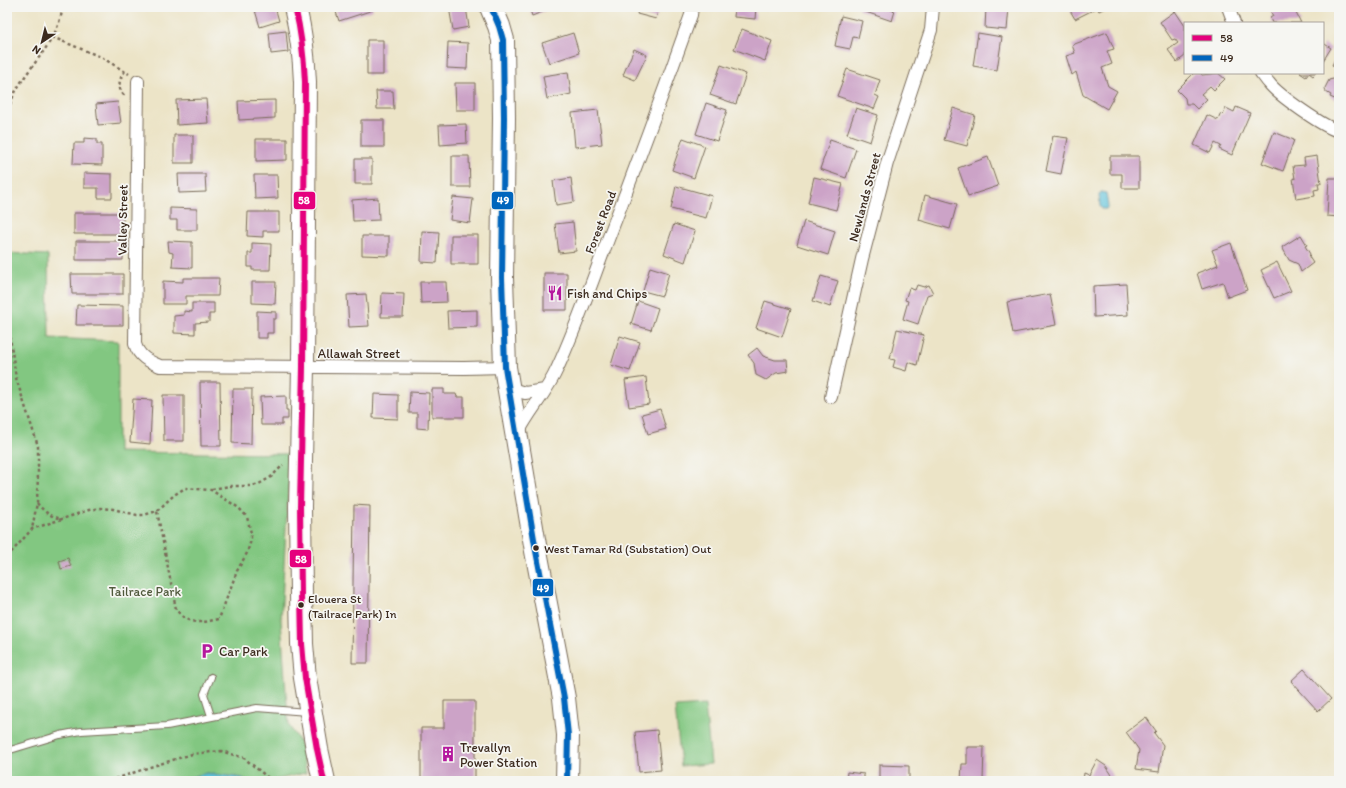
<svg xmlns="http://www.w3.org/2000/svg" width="1346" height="788" viewBox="0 0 1346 788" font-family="Itim,sans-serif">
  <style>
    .green { fill: #82c781; stroke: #5e7850 }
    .water { fill: #5ec3db; stroke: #4c767c }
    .building { fill: #cca3c7 }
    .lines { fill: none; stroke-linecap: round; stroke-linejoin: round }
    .lane-casing { stroke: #796b59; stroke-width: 8 }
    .street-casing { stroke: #796b59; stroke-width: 14 }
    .highway-casing { stroke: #796b59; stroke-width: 24 }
    .path { stroke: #796b59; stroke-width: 2.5; stroke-dasharray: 3 3; stroke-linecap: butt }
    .lane { stroke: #fff; stroke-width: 6 }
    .street { stroke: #fff; stroke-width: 12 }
    .highway { stroke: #fff; stroke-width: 22 }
    .bus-1-casing { stroke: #f6f6f2; stroke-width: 9 }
    .bus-2-casing { stroke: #f6f6f2; stroke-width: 9 }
    .bus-1 { stroke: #e5007d; stroke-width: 6 }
    .bus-2 { stroke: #0065bd; stroke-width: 6 }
    .bus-dot { fill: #3b2a1e; stroke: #f6f6f2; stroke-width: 1.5 }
    .labels { text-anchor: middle; stroke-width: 3.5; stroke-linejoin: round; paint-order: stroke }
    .bus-label { font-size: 12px; fill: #3b2a1e; stroke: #f6f6f2; text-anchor: start }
    .street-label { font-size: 13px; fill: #3b2a1e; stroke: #f6f6f2 }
    .poi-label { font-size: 13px; fill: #3b2a1e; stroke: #f6f6f2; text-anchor: start }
    .park-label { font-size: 13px; fill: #50593c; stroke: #f6f6f2 }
    .line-badge { stroke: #f6f6f2; stroke-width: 1.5 }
    .badge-label { font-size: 11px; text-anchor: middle; font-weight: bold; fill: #fff }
  </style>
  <rect width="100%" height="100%" fill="#f6f6f2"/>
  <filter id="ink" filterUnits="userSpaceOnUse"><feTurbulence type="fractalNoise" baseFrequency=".025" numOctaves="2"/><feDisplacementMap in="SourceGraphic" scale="8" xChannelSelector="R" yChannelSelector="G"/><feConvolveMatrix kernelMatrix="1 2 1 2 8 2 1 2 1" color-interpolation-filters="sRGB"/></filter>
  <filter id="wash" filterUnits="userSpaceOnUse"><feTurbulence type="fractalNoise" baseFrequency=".012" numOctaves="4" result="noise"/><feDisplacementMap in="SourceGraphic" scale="16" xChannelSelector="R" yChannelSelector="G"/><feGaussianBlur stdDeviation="0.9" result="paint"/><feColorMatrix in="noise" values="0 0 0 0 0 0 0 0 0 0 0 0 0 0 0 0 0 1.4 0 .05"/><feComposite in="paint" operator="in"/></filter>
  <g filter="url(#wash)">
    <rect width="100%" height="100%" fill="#ece4c7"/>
    <path class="green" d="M7,253l41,2 1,83 69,3v111l172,2 -9,166 5,73 3,33 8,11 4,9 5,27c-17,3 -48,14 -64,5l-35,-5 -32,8h-168z
      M705,705l6,59 -30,2 -6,-59z"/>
    <path class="water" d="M1101,192l5,1 2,13 -2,3h-4l-2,-3 -1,-11z
      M207,773l35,5 5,3h-72z"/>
    <g id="blocks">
      <path class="building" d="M254,7h21l4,14 -19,6z
        M342,7h30l1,3 -34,11 -4,-12z
        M449,7h17l3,20 -16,3z
        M529,7h22l1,1 -20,8z
        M639,7h20l-3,12 -19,-5z
        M735,7h21l-1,12 -21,-2z
        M859,7h33l-1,3 4,1 -3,10 -32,-11z
        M986,7h23l-2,23 -22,-2z
        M1068,7h39l-8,4 -2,-3 -22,11z
        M1268,7h25l8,16h-29l-2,-5 3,-2z
        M1175,11l10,15v30l-8,6 -9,-12 10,-7 -3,-4 -3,1 -12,-18z
        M841,16l21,5 -4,17 -5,-1 -3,12 -15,-3z
        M742,29l30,12 -7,20 -31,-12z
        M286,31l2,21 -17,2 -2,-21z
        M1107,32l7,17 -7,2 5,13 -10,4 6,18 9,5 -10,18 -24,-14 -7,-23 -4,3 -6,-19 9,-3 -3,-8z
        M573,33l6,20 -30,10 -7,-20z
        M978,33l24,4 -5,33 -24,-4z
        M367,40h16v35h-16z
        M448,42l20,1 -1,26 -20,-1z
        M1323,43l8,5 -8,13z
        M634,49l13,6 -12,25 -12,-5z
        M1339,52v17l-7,-4z
        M721,65l25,9 -10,30 -26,-9z
        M847,69l33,11 -5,15 4,2 -5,12 -37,-13z
        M568,72l3,22 -24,5 -4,-23z
        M1194,73h6l2,2 16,-2 7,6 -11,11 -4,-4 -9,8 6,5 -10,10 -5,-5h-6l-1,-6 -8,-8z
        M1300,73h16l-3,3 -4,-3 -3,4z
        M1339,78v21l-1,-1 -1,2 -7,-3 1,-2 -5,-3 -1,-4 4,-8 4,-1 5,2z
        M455,83h20v27h-19z
        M376,91h17l1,18h-17z
        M206,99l2,24 -31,2 -1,-25z
        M275,100v18l-36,2 -1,-19z
        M118,102l3,21 -23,2 -2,-21z
        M706,103l21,7 -10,31 -21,-7z
        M1236,107l14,6 -18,42 -13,-6 2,-3 -6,-3 -5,10 -16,-8 13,-30 11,5 3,-7 2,2 3,-7 8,4z
        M856,108l22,7 -8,27 -23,-8z
        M953,108l22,7 -8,31 -23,-6z
        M598,110l4,34 -27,3 -3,-34z
        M361,120h23v27h-23z
        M466,124l1,19 -27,2 -1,-20z
        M1274,132l20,8 -11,31 -21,-8z
        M174,135h19v28h-19z
        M1053,136l15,2 -7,36 -15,-3z
        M84,138l13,1v5h5v21l-29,-1 1,-21h10z
        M683,138l22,8 -11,32 -22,-8z
        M256,139h31v21l-31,1z
        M830,140l26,9 -10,29 -26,-9z
        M452,156h17l1,31h-18z
        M1110,156h29v32h-17v-14h-12z
        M1317,156l4,27h-3l1,6 -5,1 1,6 -19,3 -3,-21 2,1 -2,-13 12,-1 -1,-7z
        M988,157l10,29 -30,10 -10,-28z
        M355,159h17v25h-17z
        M84,173l28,1v24h-14v-10h-14z
        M178,174h27l1,18 -27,1z
        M254,175h23l1,23 -23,1z
        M1338,175h1v42l-12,-1 2,-38h9z
        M814,177l29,7 -7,26 -28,-7z
        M571,178l3,24 -18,3 -3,-24z
        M676,186l36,10 -6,22 -35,-9z
        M925,195l32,9 -7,25 -31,-9z
        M453,197l20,2 -3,24 -20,-3z
        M378,198l1,22 -26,1 -1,-21z
        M170,208l27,1v21h-20v-10h-7z
        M248,212h31v19h-16v6l-16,-1z
        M74,213h49v21h-49z
        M804,221l31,10 -7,24 -31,-10z
        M573,222l3,29 -17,2 -4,-29z
        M674,224l21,7 -10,31 -21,-8z
        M422,231l17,1 -2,31 -16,-1z
        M451,235h27v29h-27z
        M1301,235l6,10 -2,1 5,8 -1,3 4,6 -12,9 -3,-8 -9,-4 -7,-13z
        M362,236h27v20l-27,-1z
        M76,241h47v19h-47z
        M168,241l24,1v26l-20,-1 1,-14 -4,-1z
        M252,243l19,1 -1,26h-18v-3h-4v-14h4z
        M1231,243l16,47 -19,7 -5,-15 -21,7 -5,-16 21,-8 -6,-15z
        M1277,262l14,29 -17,7 -13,-28z
        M650,267l19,6 -7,23 -19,-5z
        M544,273h23v37h-23z
        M71,274h52v20h-51z
        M821,276l17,5 -8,26 -17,-6z
        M183,278h36l-1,18h-32v8h-23v-23l20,1z
        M252,282h24l-1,22 -23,-1z
        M420,282h26l1,20 -26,1z
        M1126,284l2,31 -34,2 -1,-31z
        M917,285l7,2 5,-2 4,8 -6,2 -9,29 -15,-5 5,-18 -3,-1 4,-12 6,2z
        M382,293l22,1 -1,23h-22z
        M366,294l3,32 -20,1 -2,-32z
        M1050,294l6,31 -43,8 -6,-31z
        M638,301l20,7 -7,22 -20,-6z
        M765,301l26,8 -9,28 -26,-9z
        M192,303h22v11h-5v8l-14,1v11l-21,-1v-17l10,-1v-4l8,1z
        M77,305l46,1v19h-47z
        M477,310v17l-29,1 -1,-17z
        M257,311l19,1v7h-3v14h-6v5h-10z
        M897,329l27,6 -7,30 -9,-3 -2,9 -13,-4 2,-7 -5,-1z
        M620,336l20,6 -10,29 -19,-6z
        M757,348l6,8 12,4h12l1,11 -12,2 -10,7 -10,-5 -2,-12 -6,-8z
        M646,377l3,27 -20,3 -4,-27z
        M200,382h20l1,64h-20z
        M233,389h19l-1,55 -19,-1z
        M432,389h12v5h12l1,3h7v20h-32z
        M410,392l19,1 -1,36 -11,-1v-15h-8z
        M374,394l24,1v24l-25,-1z
        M163,395h21v46h-20z
        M286,396v14h2v9h-6v6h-21l-1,-28z
        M133,399l19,1 -2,44 -20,-2z
        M660,409l6,20 -18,5 -6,-20z
        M354,505l16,1 -2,157h-16z
        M68,558l3,8 -10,3 -2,-8z
        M1304,669l27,30 -13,12 -27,-30z
        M444,701h31v80h-54v-53h23z
        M1146,717l10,14 -2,2 9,12 -4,27 -23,-3 3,-19 -13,-18z
        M657,730l4,40 -22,2 -4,-40z
        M967,747h17l-1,34h-22l1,-17h5z
        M1097,760l9,6 10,15h-33l1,-8 5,2z
        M879,765l30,1v15h-30z
        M847,772l17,2v7h-18z"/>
    </g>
  </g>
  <g filter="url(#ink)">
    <use href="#blocks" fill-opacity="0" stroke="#796b59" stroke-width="1"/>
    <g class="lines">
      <defs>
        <path id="lane" d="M211,677l-7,17 7,22
          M7,751l53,-16 21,-4 86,-5 90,-18 50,4"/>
        <path id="street" d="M1228,7l6,16
          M1261,73c3,3 5,7 8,10 9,12 56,45 70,48
          M138,81l-3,263c4,13 13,17 25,22l304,2 41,-1
          M508,388l17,5 20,-3
          M831,397l31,-138 25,-96 44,-133 2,-23
          M518,433c11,-22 29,-41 39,-64 19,-41 34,-85 50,-127 29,-75 57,-151 84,-227l1,-8"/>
        <path id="highway" d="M295,7c6,25 9,49 10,75l-2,285 -3,139 1,88 1,50 3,34 12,71 7,32
          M491,7l8,19 4,14 1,78 -2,160 3,89 31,184 28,147 4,37 -1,46"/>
      </defs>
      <use href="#lane" class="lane-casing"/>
      <use href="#street" class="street-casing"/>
      <use href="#highway" class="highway-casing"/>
      <path class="path" d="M52,37l49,20 28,17
        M125,71c-7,9 -8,19 1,26
        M7,116c6,-33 31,-52 46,-80 5,-9 8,-19 10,-29
        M7,318l9,60 22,68v27l-1,30 -5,26
        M212,489l18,-3h22l7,-2 12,-7 12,-12
        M37,503c7,9 14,14 26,16
        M7,557l25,-28 57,-19 11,-2 13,1 24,6h7l13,-4 17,-16 11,-7 26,2 28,18 8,9 4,16v7l-4,13 -10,18 -18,48c-18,4 -31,7 -43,-10l-19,-98
        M110,781l37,-13 45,-14 29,-3 23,7 28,23"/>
      <use href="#lane" class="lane"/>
      <use href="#street" class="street"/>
      <use href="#highway" class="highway"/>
      <defs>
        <path id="bus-1" d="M295,7c6,25 9,49 10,75l-2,285 -3,139 1,88 1,50 3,34 12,71 7,32"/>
        <path id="bus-2" d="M491,7l8,19 4,14 1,78 -2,160 3,89 31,184 28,147 4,37 -1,46"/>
      </defs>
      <use href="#bus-1" class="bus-1-casing"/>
      <use href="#bus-2" class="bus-2-casing"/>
      <use href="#bus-1" class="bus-1"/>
      <use href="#bus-2" class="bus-2"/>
    </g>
  </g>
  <defs>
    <symbol id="restaurant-bare" viewBox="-9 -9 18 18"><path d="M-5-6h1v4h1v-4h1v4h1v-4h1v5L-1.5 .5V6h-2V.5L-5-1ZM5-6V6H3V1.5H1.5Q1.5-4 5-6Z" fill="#b5179e" stroke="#f6f6f2" stroke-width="2.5" paint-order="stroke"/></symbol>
    <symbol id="parking-bare" viewBox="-9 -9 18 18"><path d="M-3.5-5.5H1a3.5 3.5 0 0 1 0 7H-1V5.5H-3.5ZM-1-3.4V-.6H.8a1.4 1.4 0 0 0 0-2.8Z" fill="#b5179e" stroke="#f6f6f2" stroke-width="2.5" paint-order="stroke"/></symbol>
    <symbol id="building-bare" viewBox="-9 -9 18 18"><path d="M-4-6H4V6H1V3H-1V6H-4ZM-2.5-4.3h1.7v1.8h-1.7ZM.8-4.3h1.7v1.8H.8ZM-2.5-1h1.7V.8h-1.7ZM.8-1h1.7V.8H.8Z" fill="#b5179e" stroke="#f6f6f2" stroke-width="2.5" paint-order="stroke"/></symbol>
  </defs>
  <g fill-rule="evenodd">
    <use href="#restaurant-bare" x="544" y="282" width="22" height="22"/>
    <use href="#parking-bare" x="196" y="640" width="22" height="22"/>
    <use href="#building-bare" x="437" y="743" width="22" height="22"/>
  </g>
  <g class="bus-dot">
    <circle cx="536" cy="548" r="3.5"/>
    <circle cx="301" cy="605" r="3.5"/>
  </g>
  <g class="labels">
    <g class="bus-label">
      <text x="544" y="553">West Tamar Rd (Substation) Out</text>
      <text x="308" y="603">Elouera St<tspan x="308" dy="15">(Tailrace Park) In</tspan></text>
    </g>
    <g class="street-label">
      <text transform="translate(864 197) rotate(-75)" y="5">Newlands Street</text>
      <text transform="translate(122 220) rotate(-89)" y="5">Valley Street</text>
      <text transform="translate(600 222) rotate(-69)" y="5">Forest Road</text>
      <text x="359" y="358">Allawah Street</text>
    </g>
    <g class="poi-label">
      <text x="567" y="298">Fish and Chips</text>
      <text x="219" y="656">Car Park</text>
      <text x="460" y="752">Trevallyn<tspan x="460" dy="15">Power Station</tspan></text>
    </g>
    <g class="park-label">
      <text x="145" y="596">Tailrace Park</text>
    </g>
  </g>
  <g class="line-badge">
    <rect x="491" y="191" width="23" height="19" rx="4" fill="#0065bd"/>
    <rect x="293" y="191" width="23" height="19" rx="4" fill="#e5007d"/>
    <rect x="289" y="549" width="23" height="19" rx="4" fill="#e5007d"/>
    <rect x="532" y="578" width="22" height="19" rx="4" fill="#0065bd"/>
  </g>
  <g class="badge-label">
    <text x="503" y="204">49</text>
    <text x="304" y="204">58</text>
    <text x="301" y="563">58</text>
    <text x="543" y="592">49</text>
  </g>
  <rect width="1346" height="788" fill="none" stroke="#f6f6f2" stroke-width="24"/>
  <rect x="1184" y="22" width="140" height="52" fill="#f6f6f2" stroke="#aba49d"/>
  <rect x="1192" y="35" width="20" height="6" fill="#e5007d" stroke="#aba49d"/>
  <text x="1220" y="42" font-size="12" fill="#3b2a1e">58</text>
  <rect x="1192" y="55" width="20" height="6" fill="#0065bd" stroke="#aba49d"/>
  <text x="1220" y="62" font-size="12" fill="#3b2a1e">49</text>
  <g transform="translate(42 42) rotate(215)" stroke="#f6f6f2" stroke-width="3" paint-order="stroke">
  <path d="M0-3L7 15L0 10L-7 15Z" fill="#3b2a1e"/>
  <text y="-6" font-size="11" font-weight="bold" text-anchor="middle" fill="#3b2a1e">N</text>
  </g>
</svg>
